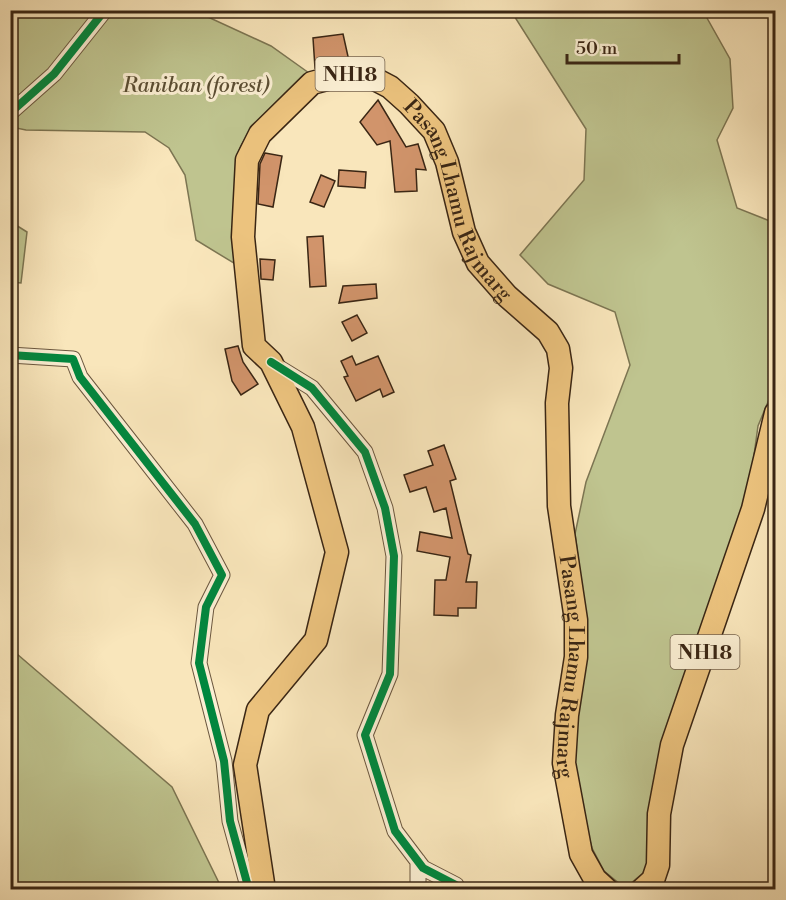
<svg xmlns="http://www.w3.org/2000/svg" width="786" height="900" viewBox="0 0 786 900" font-family="'Libre Bodoni',serif">
  <style>
    .green { fill: #bfc48f; stroke: #7c7552; stroke-width: 1.5 }
    .building { fill: #d1946b; stroke: #3a2614; stroke-width: 1.5 }
    .lines { fill: none; stroke-linecap: round; stroke-linejoin: round }
    .street-casing { stroke: #6a563e; stroke-width: 17 }
    .primary-casing { stroke: #3a2614; stroke-width: 25 }
    .street { stroke: #fbefd3; stroke-width: 15 }
    .primary { stroke: #ecc37e; stroke-width: 22 }
    .cycleway-casing { stroke: #fbefd3; stroke-width: 11 }
    .cycleway { stroke: #00873e; stroke-width: 8 }
    .labels { text-anchor: middle; stroke-width: 6; stroke-linejoin: round; paint-order: stroke }
    .shield { fill: #fbefd3; stroke: #74624d; stroke-width: 1.5 }
    .shield-label { font-size: 20px; font-weight: bold; fill: #3a2614 }
    .park-label { font-size: 21px; font-style: italic; fill: #5b4e33; stroke: #fbefd3 }
    .street-label { font-size: 21px; fill: #3a2614; stroke: #fbefd3 }
  </style>
  <rect width="100%" height="100%" fill="#f9e6bb"/>
  <filter id="stains"><feTurbulence type="fractalNoise" baseFrequency=".00333" numOctaves="4"/><feColorMatrix values="0 0 0 0 .2 0 0 0 0 .09 0 0 0 0 .02 0 0 0 .5 -.17"/></filter>
  <radialGradient id="worn" r=".72"><stop offset=".6" stop-color="#630" stop-opacity="0"/><stop offset="1" stop-color="#630" stop-opacity=".3"/></radialGradient>
  <path class="green" d="M10,11h185l76,35 38,27c-23,22 -52,44 -67,71 -12,20 -5,95 -5,121l-41,-25 -11,-65 -16,-27 -24,-16 -119,-2 -15,-3z
    M511,11h192l27,48 3,49 -16,32 20,68 38,15v162l-17,41 -12,88 -88,245 -9,102 -6,12 -13,11h-10l-16,-13 -12,-23 -9,-33 -10,-55 13,-142 -11,-84 11,-52 44,-117 -15,-53 -67,-28 -28,-29 64,-75 2,-51z
    M11,222l16,10 -6,51 -10,-1z
    M10,648l162,139 50,102h-211z"/>
  <path class="building" d="M343,34l6,27 -34,7 -2,-30z
    M378,100l28,47 12,-3 8,26 -10,-1 1,22 -22,1 -5,-51 -13,4 -17,-23z
    M265,153l17,3 -9,51 -15,-3 2,-40z
    M339,170l27,2 -1,16 -27,-2z
    M321,175l14,6 -11,26 -14,-5z
    M323,236l3,50 -16,1 -3,-50z
    M260,259l15,1 -2,20 -12,-1z
    M376,284l1,14 -38,5 4,-17z
    M357,315l10,18 -15,8 -10,-19z
    M238,346l5,16 15,22 -17,11 -9,-14 -7,-32z
    M352,356l4,9 22,-9 16,36 -11,5 -3,-8 -24,12 -12,-24 4,-1 -7,-15z
    M444,445l12,34 -6,2 18,73 3,1 -5,27h11l-1,26h-18v8l-24,-1 1,-35h11l4,-23 -33,-6 3,-19 32,6 -6,-30 -12,4 -8,-25 -16,5 -6,-17 29,-10 -5,-14z"/>
  <g class="lines">
    <defs>
      <path id="street" d="M10,113l44,-39 51,-64
        M10,355l63,4 7,18 115,147 27,51 -16,32 -7,56 25,98 6,60 19,69
        M273,364l39,24 53,64 20,56 9,48 -4,118 -25,61 30,96 28,37 33,17 2,5
        M418,861v29"/>
      <g id="primary">
        <path id="s1" d="M264,890l-19,-125 13,-55 58,-70 21,-88 -34,-125 -32,-65 -17,-16 -11,-109 4,-77 13,-26 52,-51 34,-9 23,2 21,11 19,17 25,27 13,31 17,70 14,31 29,33 41,36 10,17 3,19 -4,35 2,103 17,114v37l-9,58 -3,48 17,91 14,25 12,11"/>
        <path d="M642,890l11,-10 5,-15 1,-51 13,-69 81,-236 23,-96"/>
      </g>
    </defs>
    <use href="#street" class="street-casing"/>
    <use href="#primary" class="primary-casing"/>
    <use href="#street" class="street"/>
    <use href="#primary" class="primary"/>
    <defs>
      <path id="cycleway" d="M10,113l44,-39 51,-64
        M10,355l63,4 7,18 115,147 27,51 -16,32 -7,56 25,98 6,60 19,69
        M271,362l41,26 53,64 20,56 9,48 -4,118 -25,61 30,96 28,37 33,17 2,5"/>
    </defs>
    <use href="#cycleway" class="cycleway-casing"/>
    <use href="#cycleway" class="cycleway"/>
  </g>
  <g class="labels">
    <g class="shield">
      <rect x="315.5" y="57" width="69" height="34" rx="4.5"/>
      <rect x="670.5" y="635" width="69" height="34" rx="4.5"/>
    </g>
    <g class="shield-label">
      <text x="350" y="81">NH18</text>
      <text x="705" y="659">NH18</text>
    </g>
    <g class="park-label">
      <text x="196" y="92">Raniban (forest)</text>
    </g>
    <g class="street-label">
      <text dy="7" stroke="none"><textPath href="#s1" startOffset="1096">Pasang Lhamu Rajmarg</textPath></text>
      <text dy="7" stroke="none"><textPath href="#s1" startOffset="1600">Pasang Lhamu Rajmarg</textPath></text>
    </g>
  </g>
  <rect width="786" height="900" fill="none" stroke="#f9e6bb" stroke-width="36"/>
  <rect x="12" y="12" width="762" height="876" fill="none" stroke="#3a2614" stroke-width="3"/>
  <rect x="18" y="18" width="750" height="864" fill="none" stroke="#3a2614" stroke-width="1.5"/>
  <path d="M567 54v9h112v-9" fill="none" stroke="#3a2614" stroke-width="3"/>
  <text x="576" y="54" font-size="18" fill="#3a2614" stroke="#fbefd3" stroke-width="4.5" paint-order="stroke">50 m</text>
  <rect width="100%" height="100%" filter="url(#stains)"/>
  <rect width="100%" height="100%" fill="url(#worn)"/>
</svg>
